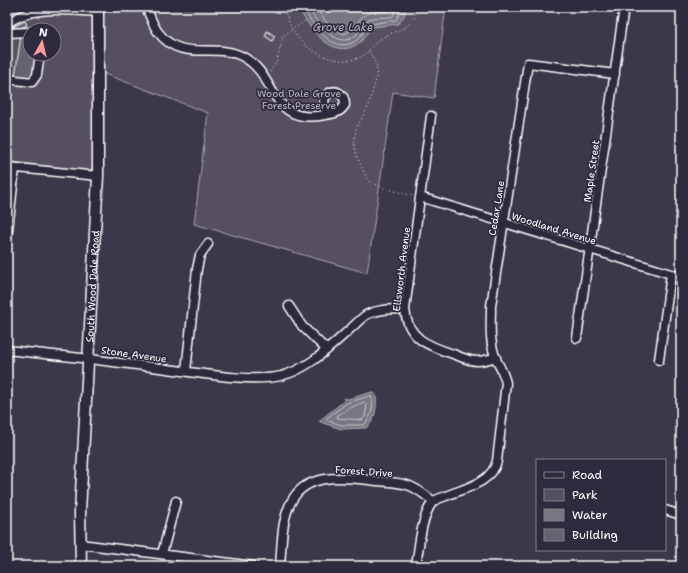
<svg xmlns="http://www.w3.org/2000/svg" width="688" height="573" viewBox="0 0 688 573" font-family="'Shantell Sans',sans-serif">
  <style>
    .green { fill: #555060; stroke: #aaa8b0; fill-rule: evenodd }
    .water { fill: #797682; stroke: #afadb4 }
    .lines { fill: none; stroke-linecap: round; stroke-linejoin: round }
    .shore { stroke: #c9c8cd; stroke-width: 1 }
    .building { fill: #666270; stroke: #fff }
    .minor-casing { stroke: #fff; stroke-width: 11 }
    .major-casing { stroke: #fff; stroke-width: 13 }
    .path { stroke: #fff; stroke-width: 1; stroke-dasharray: 1 3; stroke-linecap: butt }
    .minor { stroke: #2f2a3d; stroke-width: 8 }
    .major { stroke: #2f2a3d; stroke-width: 10 }
    .labels { text-anchor: middle; stroke-width: 3.5; stroke-linejoin: round; paint-order: stroke }
    .park-label { font-size: 10px; fill: #bbb9bf; stroke: #2f2a3d }
    .street-label { font-size: 10px; fill: #fff; stroke: #2f2a3d }
    .water-label { font-size: 11px; font-style: italic; fill: #b5b4ba; stroke: #2f2a3d }
  </style>
  <rect width="100%" height="100%" fill="#3c3749"/>
  <filter id="ink" filterUnits="userSpaceOnUse"><feTurbulence type="fractalNoise" baseFrequency=".025" numOctaves="2"/><feDisplacementMap in="SourceGraphic" scale="8" xChannelSelector="R" yChannelSelector="G"/><feConvolveMatrix kernelMatrix="1 2 1 2 8 2 1 2 1" color-interpolation-filters="sRGB"/></filter>
  <g filter="url(#ink)">
    <path class="green" d="M7,7h85l1,157 -2,6 -10,1 -74,-10zM30,30h24v24h-24z
      M101,7h345l-12,91 -41,-6 -26,181 -173,-49 14,-111 -106,-40z"/>
    <path class="water" d="M298,7h108l-2,9 -6,8 -25,3c-7,5 -9,14 -17,18 -25,15 -48,-19 -58,-38z
      M372,392l4,3c1,11 0,26 -10,33l-25,1 -21,-7v-2l24,-19v-3l4,1z"/>
    <g class="lines">
      <path class="shore" d="M303,7c8,17 29,47 51,35 8,-5 10,-14 17,-18l25,-4 6,-13
        M308,7c7,13 29,44 47,29 5,-5 7,-13 14,-17 7,-3 16,0 24,-3l4,-9
        M315,7l12,16 16,11c12,-2 13,-15 24,-20 7,-3 14,-2 22,-3l2,-4
        M371,396c4,8 0,23 -7,29h-22l-16,-5 1,-2 20,-15z
        M365,402l2,2 -2,13 -3,3 -25,-2 1,-3 12,-7z"/>
    </g>
    <path class="building" d="M25,21l2,4 -12,6 -2,-4z
      M267,31l8,5 -3,5 -7,-5z
      M21,35l9,1v18h6l-4,25 -17,-3z"/>
    <g class="lines">
      <defs>
        <path id="minor" d="M146,7c4,8 6,17 12,25 25,33 57,8 87,26 33,19 24,68 80,57 8,-1 15,-2 20,-10 0,-11 -9,-18 -19,-10l-2,6 2,14
          M7,24c24,-20 62,-13 91,-12
          M7,33l23,-1
          M7,79l25,3 5,-7 3,-21
          M431,116l-26,193c2,30 24,37 48,45 8,3 16,7 24,7 6,0 13,-2 19,-4
          M7,167l91,9
          M420,197l261,80
          M7,239l8,-71
          M289,306l13,20 25,24
          M577,338l47,-331
          M7,350c51,5 102,11 153,18 33,4 90,15 121,8 27,-7 47,-27 67,-45 6,-5 12,-12 18,-16 12,-6 26,-6 39,-6
          M659,360l12,-86
          M186,371l11,-102 3,-14 8,-11
          M665,510l16,5
          M80,544l174,22
          M162,554l14,-53
          M280,566c2,-22 1,-50 14,-69 17,-26 57,-19 83,-16 11,1 23,1 33,5 8,3 16,10 23,15
          M416,566c3,-18 5,-48 16,-63 3,-4 9,-5 14,-7 19,-8 46,-13 51,-35l9,-78c-2,-10 -7,-17 -11,-26 -6,-17 -4,-34 -4,-51l37,-243 87,11"/>
        <g id="major">
          <path id="s1" d="M81,566l-1,-54 18,-336v-169"/>
        </g>
      </defs>
      <use href="#minor" class="minor-casing"/>
      <use href="#major" class="major-casing"/>
      <path class="path" d="M281,7c7,8 8,19 14,27 13,19 46,34 68,22 7,-5 10,-13 17,-17 18,-11 32,-8 38,-32
        M369,51l8,15 -1,13 -7,26 -13,24 -2,16 3,12 11,24 16,7 29,8
        M270,72l7,-11 6,-25 22,-15"/>
      <use href="#minor" class="minor"/>
      <use href="#major" class="major"/>
    </g>
  </g>
  <g class="labels">
    <g class="park-label">
      <text x="299" y="97">Wood Dale Grove<tspan x="299" dy="12">Forest Preserve</tspan></text>
    </g>
    <g class="street-label">
      <text transform="translate(591 171) rotate(-82)" y="4">Maple Street</text>
      <text transform="translate(496 208) rotate(-81)" y="4">Cedar Lane</text>
      <text transform="translate(554 228) rotate(17)" y="4">Woodland Avenue</text>
      <text transform="translate(401 269) rotate(-83)" y="4">Ellsworth Avenue</text>
      <text dy="4" stroke="none"><textPath href="#s1" startOffset="280">South Wood Dale Road</textPath></text>
      <text transform="translate(134 354) rotate(8)" y="4">Stone Avenue</text>
      <text transform="translate(364 471) rotate(4)" y="4">Forest Drive</text>
    </g>
    <g class="water-label">
      <text x="343" y="31">Grove Lake</text>
    </g>
  </g>
  <rect width="688" height="573" fill="none" stroke="#2f2a3d" stroke-width="24"/>
  <rect x="12" y="12" width="664" height="549" fill="none" stroke="#fff" stroke-width="1.5" filter="url(#ink)"/>
  <rect x="536" y="459" width="130" height="92" fill="#2f2a3d" stroke="#827f8b"/>
  <rect x="544" y="472" width="20" height="6" fill="#2f2a3d" stroke="#827f8b"/>
  <text x="572" y="479" font-size="12" fill="#ffffff">Road</text>
  <rect x="544" y="489" width="20" height="12" fill="#555060" stroke="#827f8b"/>
  <text x="572" y="499" font-size="12" fill="#ffffff">Park</text>
  <rect x="544" y="509" width="20" height="12" fill="#797682" stroke="#827f8b"/>
  <text x="572" y="519" font-size="12" fill="#ffffff">Water</text>
  <rect x="544" y="529" width="20" height="12" fill="#666270" stroke="#827f8b"/>
  <text x="572" y="539" font-size="12" fill="#ffffff">Building</text>
  <g transform="translate(42 42) rotate(8)"><circle r="19" fill="#2f2a3d" stroke="#827f8b"/>
  <path d="M0-3L7 15L0 10L-7 15Z" fill="#ff9aa2"/>
  <text y="-6" font-size="11" font-weight="bold" text-anchor="middle" fill="#ffffff">N</text>
  </g>
</svg>
